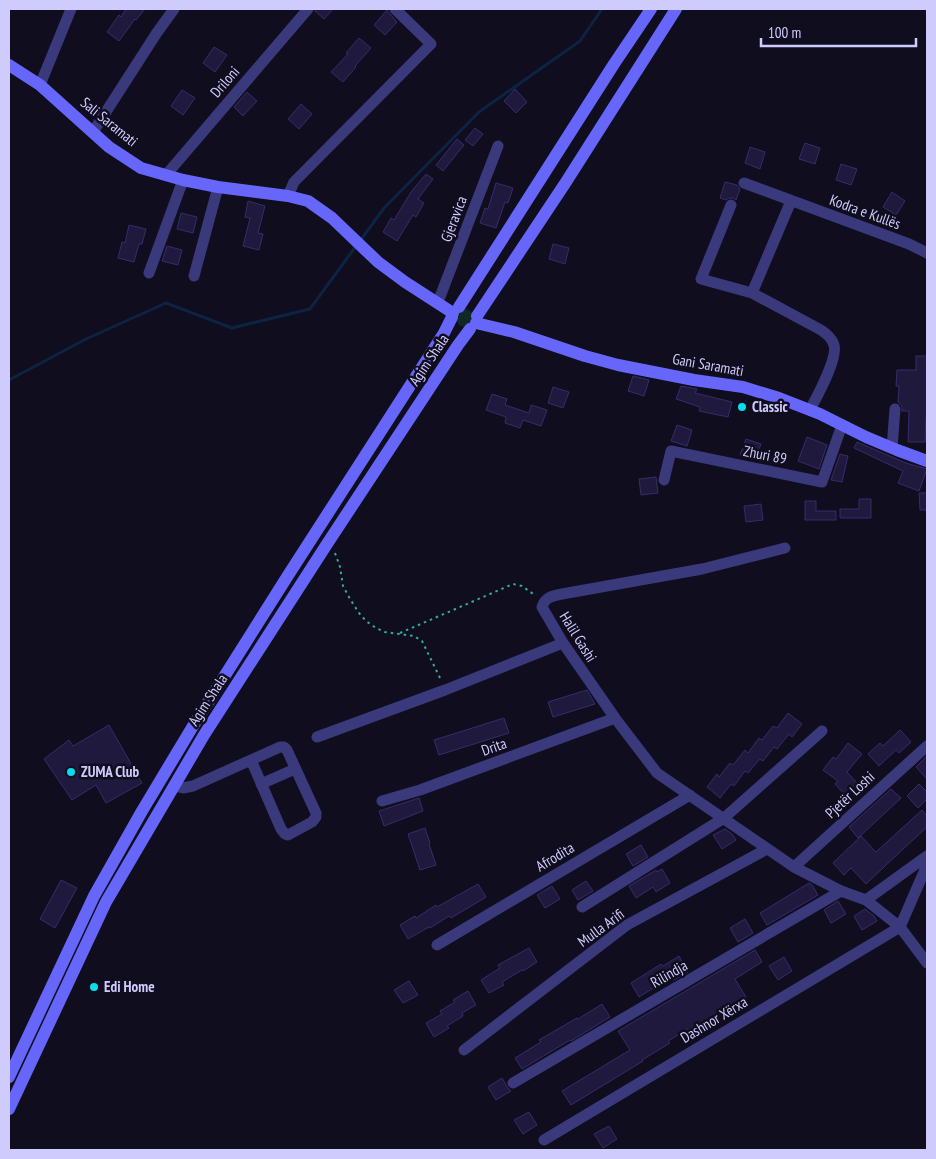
<svg xmlns="http://www.w3.org/2000/svg" width="936" height="1159" viewBox="0 0 936 1159" font-family="'PT Sans Narrow',sans-serif">
  <style>
    .green { fill: #102826 }
    .lines { fill: none; stroke-linecap: round; stroke-linejoin: round }
    .stream { stroke: #0d2342; stroke-width: 3 }
    .building { fill: #20193e; stroke: #362c6a }
    .path { stroke: #31aca0; stroke-width: 2; stroke-dasharray: 2.5 4; stroke-linecap: butt }
    .street { stroke: #39397c; stroke-width: 11 }
    .secondary { stroke: #6667fa; stroke-width: 12 }
    .poi-dot { fill: #07deed; stroke: #0f0d1e; stroke-width: 2 }
    .labels { text-anchor: middle; stroke-width: 5; stroke-linejoin: round; paint-order: stroke }
    .street-label { font-size: 15px; fill: #cfcbfd; stroke: #0f0d1e }
    .poi-label { font-size: 15px; font-weight: bold; fill: #cfcbfd; stroke: #0f0d1e; text-anchor: start }
  </style>
  <rect width="100%" height="100%" fill="#0f0d1e"/>
  <path class="green" d="M456 318a9 9 0 1 1 18 0a9 9 0 1 1-18 0Z"/>
  <g class="lines">
    <path class="stream" d="M360,241l24,-33 95,-96 101,-71 22,-32
      M9,380l77,-41 80,-36 66,25 78,-19 46,-63"/>
  </g>
  <path class="building" d="M126,9h19l-9,11 -1,-1 -16,22 -12,-9 12,-17 2,2z
    M315,9h18l-9,10 -9,-8z
    M387,10l3,4 7,8 -12,13 -11,-10z
    M359,38l12,10 -16,18 1,1 -13,15 -12,-10 17,-18 -2,-1z
    M214,47l13,8 -12,17 -12,-9z
    M515,89l12,13 -11,11 -12,-12z
    M182,90l13,8 -12,17 -12,-9z
    M247,92l10,9 -14,15 -9,-9z
    M301,104l11,10 -13,15 -11,-10z
    M475,128l8,6 -10,12 -8,-6z
    M457,139l7,6 -21,26 -7,-6z
    M805,143l15,5 -5,16 -16,-5z
    M750,147l15,5 -5,17 -15,-6z
    M841,164l16,5 -6,16 -15,-5z
    M426,174l7,5 -15,20 6,4 -8,14 -3,-2 -16,26 -14,-9 8,-14 3,2 17,-28z
    M725,182l12,3 3,4 -4,11 -3,-2h-4l-3,2 -6,-2z
    M496,183l17,5 -5,15 -3,-1 -9,26 -16,-5 5,-15 3,1z
    M892,192l13,9 -9,14 -13,-8z
    M248,201l17,5 -7,27 5,1 -4,16 -16,-4 7,-28 -5,-1z
    M181,213l16,4 -4,16 -16,-4z
    M129,225l17,4 -4,15h-3l-5,18 -16,-4 4,-16 3,1z
    M553,244l16,4 -4,16 -16,-5z
    M167,246l15,4 -4,15 -16,-4z
    M916,356h11v61h-1l-1,25h-17l1,-31h-7v-5l-4,-4 1,-16h-3l1,-16h19z
    M633,376l16,4 -5,16 -16,-5z
    M681,386l16,3 -2,4 37,9 -4,15 -29,-6 1,-4 -24,-8z
    M553,387l16,5 -6,16 -15,-5z
    M492,394l15,5 -2,6 24,8 2,-8 16,5 -6,16 -18,-6 -3,8 -15,-5 1,-6 -20,-7z
    M677,425l15,5 -5,16 -16,-5z
    M807,437l20,8 -8,24 -21,-8z
    M746,439l15,5 -6,16 -15,-5z
    M857,442l49,21 21,6 -8,22 -21,-8 5,-12 -49,-23z
    M840,454l8,2 -6,26 -11,-2z
    M656,477l2,16 -17,2 -2,-16z
    M919,493h8v17h-7z
    M859,499h12v19h-31v-9h19z
    M805,501h11v10h20v9h-31z
    M761,504l2,16 -17,2 -2,-16z
    M587,690l8,14 -42,13 -5,-15z
    M788,713l14,11 -10,13 -3,-3 -12,15 -3,-2 -11,14 -3,-2 -12,14 -3,-2 -11,15 -3,-2 -11,14 -13,-11 10,-13 2,3 11,-14 3,2 12,-15 3,3 11,-15 3,2 11,-14 4,2z
    M504,718l5,15 -70,22 -5,-15z
    M109,725l33,58 -36,20 -10,-18 -24,15 -28,-41 25,-19 4,6z
    M900,730l11,12 -12,11 -3,-3 -17,16 -11,-12 12,-11 3,3z
    M848,743l14,11 -15,18 11,12 -12,12 -11,-12 3,-3 -15,-11 10,-13 3,2z
    M927,756v23l-11,-12z
    M919,784l8,8v7l-9,9 -11,-12z
    M891,789l10,9 -43,40 -9,-11z
    M419,798l4,13 -39,15 -5,-15z
    M922,810l5,6v11l-25,23 -36,34 -15,-16 -7,7 -11,-12 28,-27 15,16z
    M425,828l5,15 -1,1 7,21 -16,5 -12,-36z
    M725,829l7,5 4,6 -14,9 -9,-14z
    M641,845l7,12 -15,9 -7,-12z
    M662,869l8,14 -14,9 -3,-5 -17,11 -7,-12 27,-16 1,2z
    M61,880l16,8 -22,40 -15,-9z
    M586,881l7,10 -15,9 -6,-10z
    M809,883l3,2 6,10 -51,30 -7,-12z
    M478,884l8,13 -35,21 -2,-2 -19,12 -1,-1 -21,12 -8,-14 15,-9 1,2 20,-13 1,2z
    M552,886l8,13 -15,9 -8,-13z
    M838,901l8,13 -15,9 -7,-13z
    M865,909l9,7 3,5 -15,9 -8,-14z
    M745,919l8,14 -15,9 -8,-14z
    M529,948l8,14 -14,9 -1,-1 -20,12 2,3 -15,8 -8,-13 19,-12 -2,-3z
    M755,950l7,12 -27,17 11,18 -39,24 -1,-1 -17,10 -1,-1 -20,12 2,2 -28,17 1,1 -72,44 -9,-14 68,-41 -12,-19z
    M679,956l9,16 -14,8 -3,-3 -32,20 -8,-14 30,-19 2,2z
    M784,957l8,14 -14,9 -9,-14z
    M409,981l9,14 -15,8 -9,-13z
    M468,991l8,14 -14,8 1,3 -16,10 2,2 -15,9 -8,-14 16,-9 -2,-3 15,-9 -2,-2z
    M602,1004l8,13 -39,24 -1,-1 -48,29 -7,-11 26,-16 -2,-2 38,-22 1,1z
    M502,1078l5,9 4,4 -15,9 -8,-13z
    M529,1112l8,13 -14,9 -9,-14z
    M609,1126l8,13 -14,9 -9,-14z"/>
  <g class="lines">
    <path class="path" d="M335,553l5,14 3,19 7,13 9,14 7,8 10,7 9,4 29,4 8,5 19,39
      M400,633l113,-49 9,2 14,10"/>
    <path class="street" d="M40,85l31,-76
      M93,132l63,-98 18,-25
      M166,175l142,-166
      M744,183l165,61 18,9
      M288,196l6,-14 137,-138 -36,-35
      M731,205l-30,74 51,14 69,37c6,4 11,8 13,15 4,14 -17,51 -24,65
      M149,273l34,-93
      M194,276l24,-89
      M752,293l39,-92
      M438,302l60,-156
      M892,448l3,-39
      M664,480l7,-29 151,31 20,-57
      M785,548l-83,21 -140,25c-10,2 -17,3 -20,13l21,36 52,75 42,55 137,94 47,24 25,9 34,27 27,36
      M317,737l128,-47 118,-47
      M261,784l34,-15
      M174,786l9,2 10,-2 87,-39h4l3,3 29,63v4l-4,5 -24,13 -3,-1 -4,-5 -30,-69
      M382,801l38,-11 195,-72
      M794,867l133,-121
      M866,900l61,-44
      M582,907l142,-89 98,-87
      M437,945l253,-150
      M464,1050l163,-125 140,-76
      M513,1083l328,-192
      M544,1140l356,-213 27,-62"/>
    <path class="secondary" d="M9,65l31,20 69,62 32,21 42,12 35,7 70,9 20,5 24,17 46,44 27,20 48,31
      M459,307l155,-243 37,-55
      M477,316l89,-134 110,-173
      M476,323l38,9 71,24 33,9 76,15 49,7 36,11 41,16 46,23 31,13 30,11
      M9,1077l85,-181 48,-85 51,-85 94,-149 157,-244 8,-16
      M9,1109l97,-207 98,-167 123,-191 131,-199 12,-16"/>
  </g>
  <g class="poi-dot">
    <circle cx="742" cy="407" r="5"/>
    <circle cx="71" cy="772" r="5"/>
    <circle cx="94" cy="987" r="5"/>
  </g>
  <g class="labels">
    <g class="street-label">
      <text transform="translate(225 82) rotate(-49)" y="5">Driloni</text>
      <text transform="translate(109 122) rotate(39)" y="5">Sali Saramati</text>
      <text transform="translate(865 212) rotate(20)" y="5">Kodra e Kullës</text>
      <text transform="translate(454 219) rotate(-69)" y="5">Gjeravica</text>
      <text transform="translate(429 360) rotate(-56)" y="5">Agim Shala</text>
      <text transform="translate(708 365) rotate(10)" y="5">Gani Saramati</text>
      <text transform="translate(765 455) rotate(11)" y="5">Zhuri 89</text>
      <text transform="translate(578 637) rotate(58)" y="5">Halil Gashi</text>
      <text transform="translate(208 700) rotate(-57)" y="5">Agim Shala</text>
      <text transform="translate(494 747) rotate(-20)" y="5">Drita</text>
      <text transform="translate(850 795) rotate(-43)" y="5">Pjetër Loshi</text>
      <text transform="translate(555 857) rotate(-31)" y="5">Afrodita</text>
      <text transform="translate(601 928) rotate(-36)" y="5">Mulla Arifi</text>
      <text transform="translate(669 974) rotate(-30)" y="5">Rilindja</text>
      <text transform="translate(714 1020) rotate(-31)" y="5">Dashnor Xërxa</text>
    </g>
    <g class="poi-label">
      <text x="752" y="412">Classic</text>
      <text x="81" y="777">ZUMA Club</text>
      <text x="104" y="992">Edi Home</text>
    </g>
  </g>
  <rect width="936" height="1159" fill="none" stroke="#cfcbfd" stroke-width="20"/>
  <path d="M761 38v8h155v-8" fill="none" stroke="#cfcbfd" stroke-width="2.5"/>
  <text x="768" y="38" font-size="15" fill="#cfcbfd" stroke="#0f0d1e" stroke-width="4" paint-order="stroke">100 m</text>
</svg>
